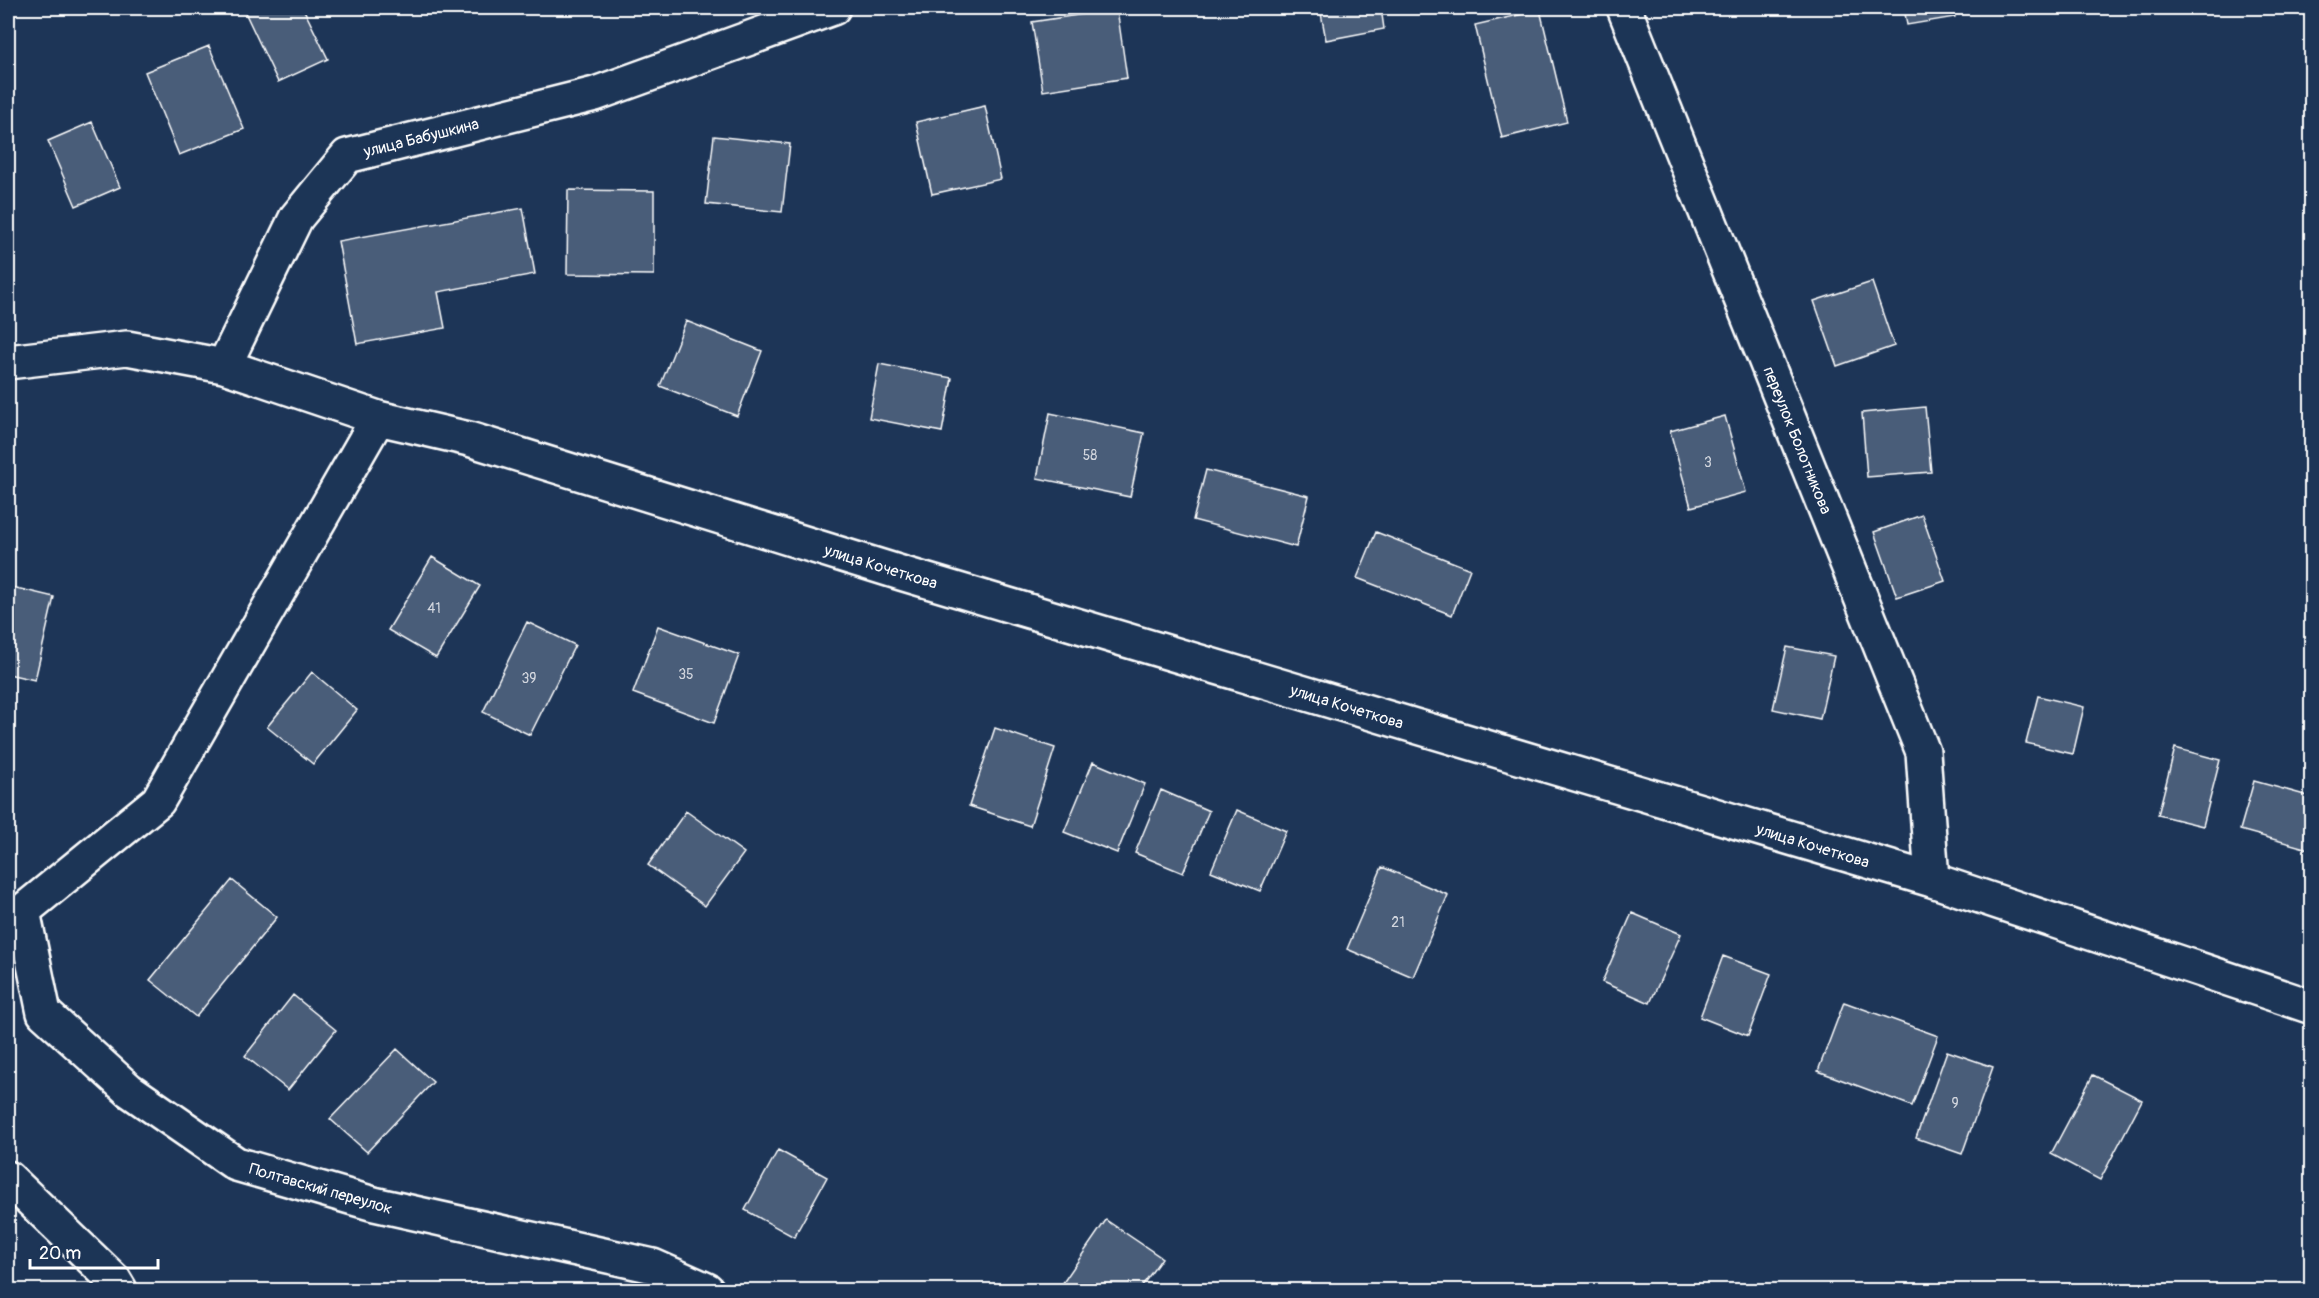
<svg xmlns="http://www.w3.org/2000/svg" width="2319" height="1298" viewBox="0 0 2319 1298" font-family="Pangolin,sans-serif">
  <style>
    .building { fill: #4a5d79; stroke: #fff; stroke-width: 1.5 }
    .lines { fill: none; stroke-linecap: round; stroke-linejoin: round }
    .minor-casing { stroke: #fff; stroke-width: 38 }
    .minor { stroke: #1d3557; stroke-width: 33 }
    .labels { text-anchor: middle; stroke-width: 6; stroke-linejoin: round; paint-order: stroke }
    .number-label { font-size: 14px; fill: #d2d6de }
    .street-label { font-size: 16px; fill: #fff; stroke: #1d3557 }
  </style>
  <rect width="100%" height="100%" fill="#1d3557"/>
  <filter id="ink" filterUnits="userSpaceOnUse"><feTurbulence type="fractalNoise" baseFrequency=".0167" numOctaves="2"/><feDisplacementMap in="SourceGraphic" scale="12" xChannelSelector="R" yChannelSelector="G"/><feConvolveMatrix kernelMatrix="1 2 1 2 8 2 1 2 1" color-interpolation-filters="sRGB"/></filter>
  <g filter="url(#ink)">
    <path class="building" d="M243,8h60l25,51 -50,23z
      M1320,8h61l3,21 -58,11z
      M1904,8h49l2,9 -48,8z
      M1117,9l10,69 -84,13 -11,-69z
      M1540,10l27,112 -65,16 -27,-113z
      M209,46l35,83 -65,26 -34,-83z
      M985,106l16,73 -69,15 -16,-72z
      M92,122l28,65 -44,19 -28,-65z
      M714,136l76,8 -8,68 -76,-8z
      M568,190l86,1v84l-87,-1z
      M523,208l12,66 -97,18 7,36 -88,16 -19,-103z
      M1872,282l22,64 -57,20 -23,-65z
      M686,321l76,30 -25,65 -77,-30z
      M879,364l73,14 -10,54 -73,-14z
      M1925,407l6,65 -64,5 -5,-64z
      M1050,413l94,20 -14,64 -93,-19z
      M1725,416l21,76 -55,15 -21,-76z
      M1206,470l103,26 -13,51 -103,-27z
      M1922,515l23,66 -48,16 -23,-65z
      M1376,532l94,37 -18,46 -95,-37z
      M432,557l48,29 -44,72 -48,-28z
      M8,586l46,11 -19,83 -27,-6z
      M527,622l48,23 -45,90 -47,-23z
      M658,626l81,29 -25,68 -81,-30z
      M1787,647l47,9 -14,63 -47,-10z
      M312,672l45,38 -44,54 -46,-37z
      M2038,696l46,11 -11,47 -47,-11z
      M995,728l60,20 -25,78 -61,-20z
      M2175,748l45,12 -17,66 -45,-11z
      M1093,762l52,22 -28,69 -53,-21z
      M2254,781l58,16v53l-72,-20z
      M1161,790l48,21 -26,62 -48,-20z
      M1237,810l49,21 -26,60 -49,-20z
      M686,811l58,42 -39,53 -57,-41z
      M1382,867l66,28 -35,82 -66,-28z
      M232,880l45,37 -81,100 -46,-37z
      M1632,913l49,21 -31,69 -48,-21z
      M1723,956l48,18 -23,62 -48,-19z
      M293,995l43,35 -48,60 -43,-34z
      M1844,1002l94,34 -26,70 -94,-35z
      M397,1049l36,33 -66,70 -37,-33z
      M1947,1051l46,16 -31,87 -46,-16z
      M2093,1075l49,25 -42,80 -49,-26z
      M778,1150l49,27 -33,60 -49,-27z
      M1106,1220l56,38 -23,32h-81z"/>
    <g class="lines">
      <defs>
        <path id="minor" d="M1624,8l299,744 9,128
          M8,362l119,-14 97,18 72,-148 51,-62 248,-62 238,-86
          M378,418l91,21 432,134 1031,307 380,127
          M23,911l21,102 85,77 107,74 138,40 279,62 54,24
          M23,911l135,-110 220,-383 -154,-52
          M8,1178l106,102 6,10"/>
      </defs>
      <use href="#minor" class="minor-casing"/>
      <use href="#minor" class="minor"/>
    </g>
  </g>
  <g class="labels">
    <g class="number-label">
      <text x="1090" y="460">58</text>
      <text x="1708" y="467">3</text>
      <text x="434" y="613">41</text>
      <text x="686" y="679">35</text>
      <text x="529" y="683">39</text>
      <text x="1398" y="927">21</text>
      <text x="1955" y="1108">9</text>
    </g>
    <g class="street-label">
      <text transform="translate(421 137) rotate(-14)" y="6">улица Бабушкина</text>
      <text transform="translate(1798 440) rotate(68)" y="6">переулок Болотникова</text>
      <text transform="translate(881 566) rotate(17)" y="6">улица Кочеткова</text>
      <text transform="translate(1347 706) rotate(17)" y="6">улица Кочеткова</text>
      <text transform="translate(1813 845) rotate(17)" y="6">улица Кочеткова</text>
      <text transform="translate(321 1188) rotate(16)" y="6">Полтавский переулок</text>
    </g>
  </g>
  <rect width="2319" height="1298" fill="none" stroke="#1d3557" stroke-width="30"/>
  <rect x="15" y="15" width="2289" height="1268" fill="none" stroke="#fff" stroke-width="2" filter="url(#ink)"/>
  <path d="M30 1259v9h128v-9" fill="none" stroke="#ffffff" stroke-width="3"/>
  <text x="39" y="1259" font-size="18" fill="#ffffff" stroke="#1d3557" stroke-width="4.5" paint-order="stroke">20 m</text>
</svg>
